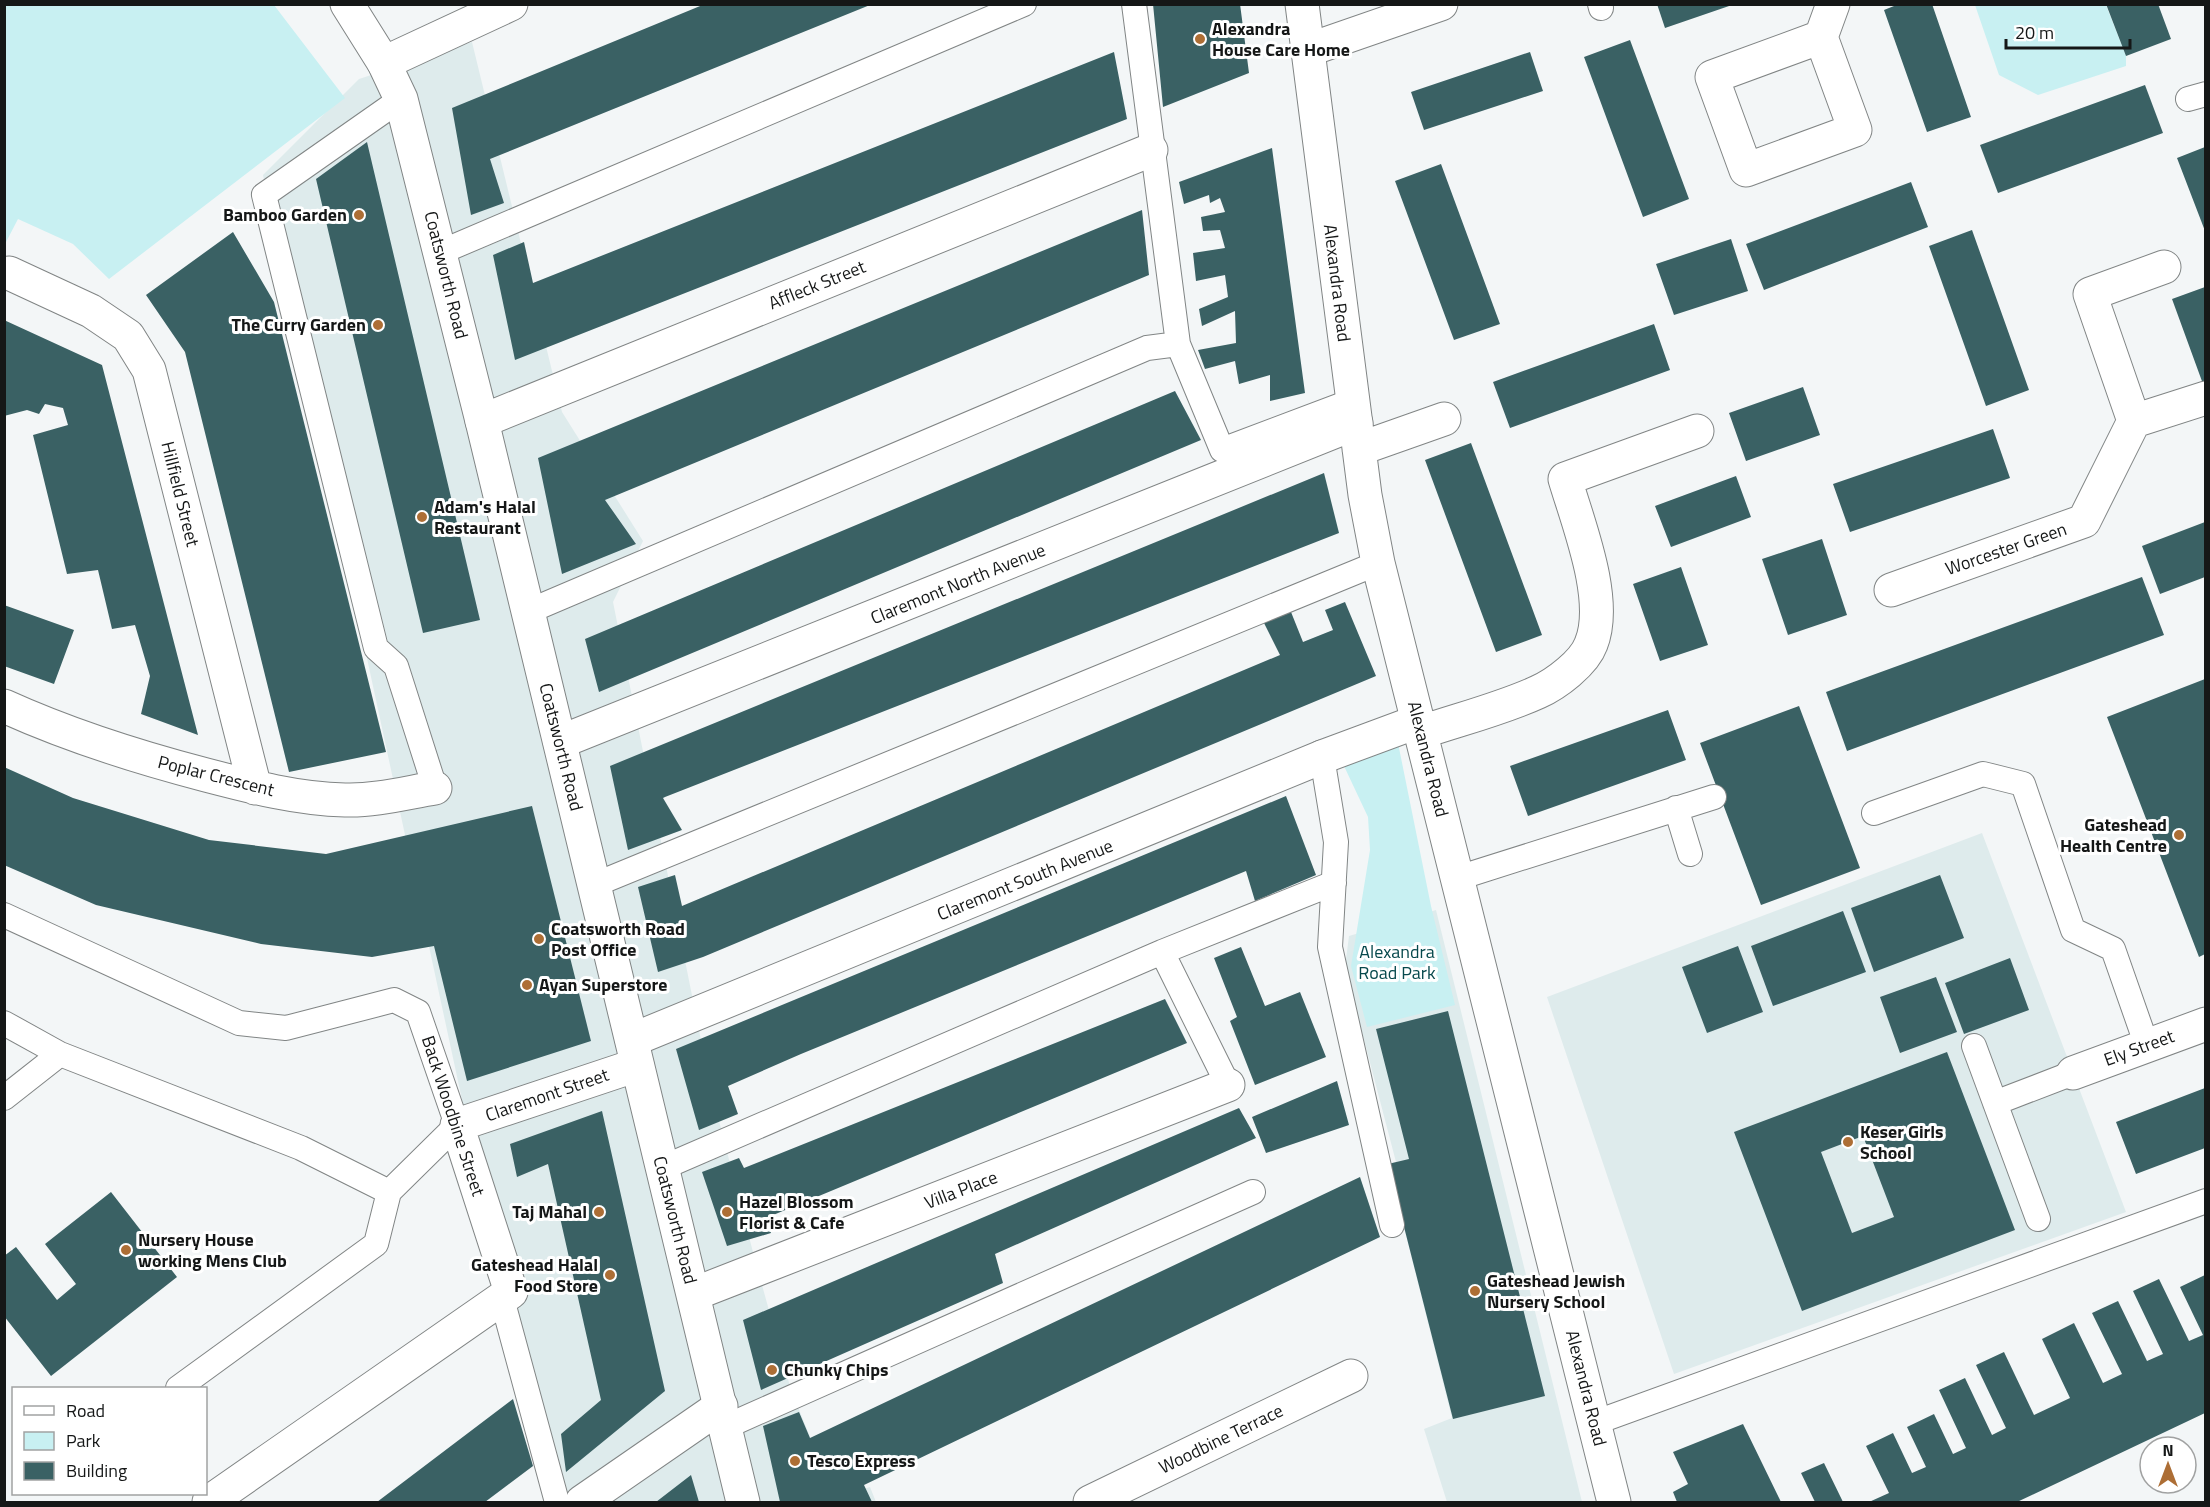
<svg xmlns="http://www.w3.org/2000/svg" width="2210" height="1507" viewBox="0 0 2210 1507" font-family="'Titillium Web',sans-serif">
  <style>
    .built { fill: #deebec }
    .green { fill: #c8f0f2 }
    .building { fill: #3a6164; fill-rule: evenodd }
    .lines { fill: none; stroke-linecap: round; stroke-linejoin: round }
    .service-casing { stroke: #818585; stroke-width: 26 }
    .pedestrian-casing { stroke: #818585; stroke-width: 35 }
    .minor-casing { stroke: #818585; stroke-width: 35 }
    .tertiary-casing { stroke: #818585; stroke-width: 35 }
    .service { stroke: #fff; stroke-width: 24 }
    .pedestrian { stroke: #fff; stroke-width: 33 }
    .minor { stroke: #fff; stroke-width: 33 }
    .tertiary { stroke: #fff; stroke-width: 33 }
    .poi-dot { fill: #ad6e35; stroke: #fff; stroke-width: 2 }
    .labels { text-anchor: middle; stroke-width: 6; stroke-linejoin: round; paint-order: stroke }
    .poi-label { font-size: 18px; font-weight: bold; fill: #151717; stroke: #fff; text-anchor: start }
    .street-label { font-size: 18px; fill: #151717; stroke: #fff }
    .park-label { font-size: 18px; fill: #06484c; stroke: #fff }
  </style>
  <rect width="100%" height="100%" fill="#f3f6f7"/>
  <path class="built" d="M472,42l90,370 81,129 -30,61 98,488 43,166 37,134 44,108 35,-11 6,15h-309l-103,-393 -201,-934 96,-96z
    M1982,833l144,379 -452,162 -127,-377z
    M1436,910l146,592h-135l-23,-73 28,-11 -64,-254 8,-2 -51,-195 4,-31z"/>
  <path class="green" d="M5,4l269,1 71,93 -236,181 -36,-35 -55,-25 -13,25z
    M1975,5h131l20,51v10l-88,29 -39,-20z
    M1398,743l33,163 24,99 -88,22 -16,-61 19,-116 -2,-33 -24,-51z"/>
  <path class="building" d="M705,4l165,1 -380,154 14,44 -33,12 -19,-107z
    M1153,4h87l9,69 -86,34z
    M1657,4h75v1l-67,23z
    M1899,4h33l39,113 -44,15 -43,-122z
    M2106,4h52l13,35 -45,17z
    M1630,40l59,159 -46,18 -59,-160z
    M1114,52l13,67 -612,241 -22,-105 31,-13 9,41z
    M1530,52l13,39 -119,39 -13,-38z
    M2145,85l18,48 -165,60 -18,-48z
    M367,142l113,478 -57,13 -107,-454z
    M2205,147v84l-28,-73z
    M1272,148l33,245 -35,8v-26l-31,9 -4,-23 -30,8 -7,-19 38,-7 -1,-32 -33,15 -3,-17 29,-12 -3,-22 -29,6 -3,-28 32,-5 -5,-18 -17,1 -2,-14 24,-5 -5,-14 -10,5 -1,-8 -25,9 -5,-22z
    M1441,164l59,160 -46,16 -59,-159z
    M1911,182l17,45 -164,63 -18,-46z
    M1142,210l7,65 -544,225 31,44 -74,30 -24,-116z
    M1972,230l57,160 -43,16 -57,-160z
    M233,232l41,70 112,450 -97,20 -104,-420 -39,-57z
    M1731,239l17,52 -74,24 -18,-51z
    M2205,287v96l-2,1 -31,-85z
    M4,320l98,45 96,370 -57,-21 9,-38 -15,-51 -23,4 -14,-59 -31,4 -34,-139 35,-10 -5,-17 -18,-4 -6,10 -12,-4 -23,6z
    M1654,324l16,46 -160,58 -17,-46z
    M1803,387l17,48 -74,26 -17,-48z
    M1175,391l26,49 -602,252 -14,-53z
    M1993,429l17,49 -160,54 -17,-48z
    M1471,443l71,192 -46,17 -71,-192z
    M1324,473l15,60 -674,264 -2,1 19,32 -54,20 -18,-84z
    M1736,476l15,41 -80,30 -16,-41z
    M2205,522v55l-45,17 -18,-48z
    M1822,539l25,76 -59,20 -26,-76z
    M1681,567l27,78 -48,16 -27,-77z
    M2142,577l22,58 -317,116 -21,-59z
    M1345,602l31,74 -673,281 -45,15 -20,-85 37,-12 7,31 598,-251 -16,-32 27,-11 12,30 30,-12 -8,-20z
    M4,605l70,25 -20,54 -50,-18z
    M2205,679v275l-6,3 -92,-240z
    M1799,706l61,162 -99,37 -61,-162z
    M1668,710l18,50 -158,56 -18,-50z
    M4,767l69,31 136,42 117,14 206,-48 59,235 -124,40 -33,-135 -62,11 -111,-13 -165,-39 -92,-40z
    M1286,796l30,79 -61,26 -9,-30 -445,183 -73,32 10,28 -39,16 -23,-81z
    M1940,875l24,63 -90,34 -23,-64z
    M1843,911l23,61 -93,34 -22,-60z
    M1738,946l25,66 -56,21 -25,-66z
    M1241,947l24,59 35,-14 26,65 -71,28 -25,-64 7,-4 -23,-59z
    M2010,958l19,52 -65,24 -19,-51z
    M1936,977l21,55 -57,21 -20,-56z
    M1165,999l22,44 -421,175 5,15 -44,13 -25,-74 37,-14 5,10z
    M1448,1011l97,385 -92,23 -65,-255 21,-5 -33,-130z
    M1947,1052l68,178 -213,81 -68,-179zM1863,1136l31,81 -42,16 -31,-81z
    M1337,1081l12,44 -83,28 -14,-36z
    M2205,1088v60l-69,26 -20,-52z
    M1239,1108l17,30 -261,116 8,29 -242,107 -18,-70z
    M602,1111l63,280 -99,81 -5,-38 40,-34 -53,-236 -31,13 -7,-33z
    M1360,1177l20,60 -516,248 8,17h-92l-17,-76 36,-14 11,26z
    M111,1192l66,85 -126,99 -47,-60v-60l12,-9 41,53 19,-16 -31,-40z
    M2205,1275v138l-188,89h-148l20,-9 -23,-47 27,-13 19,40 14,-6 -19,-40 27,-13 19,40 13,-6 -27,-58 26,-12 27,57 14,-7 -30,-63 28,-13 30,63 36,-17 -28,-59 32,-16 29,60 19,-9 -30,-61 26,-12 29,60 16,-7 -30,-63 26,-12 30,62 14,-6 -23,-48z
    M513,1399l20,67 -48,36h-108z
    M1743,1424l38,78h-104l-4,-10 15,-8 -15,-32z
    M1824,1463l19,39h-28l-14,-29z
    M691,1475l8,27h-43z"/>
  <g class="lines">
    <defs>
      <path id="service" d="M1134,4l44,340 44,106 130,-49
        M1600,4l1,4
        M401,99l-137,96 112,453 20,18 39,122
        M2188,99l18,-5
        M441,252l583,-248
        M527,612l620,-264 31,-4
        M1322,757l14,85 -6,105 62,278
        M1676,808l14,46
        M1874,813l109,-39 40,10 50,146 40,19 34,97
        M1458,878l256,-81
        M594,885l784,-322
        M4,915l235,108 47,5 108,-28 24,12 39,113 -68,67 -13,52 -198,144
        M1162,952l66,133
        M4,1023l56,31
        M1974,1046l64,173
        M4,1098l56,-44 241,94 88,44
        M1995,1103l78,-30
        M662,1168l500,-216 172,-69
        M502,1299l55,203
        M1594,1423l612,-222
        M725,1427l528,-235"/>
      <path id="pedestrian" d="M560,742l796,-319
        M1322,757l97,-36"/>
      <path id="minor" d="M1302,4l63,491 13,68 236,939
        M1821,37l-109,40 34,93 109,-40 -34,-93 12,-33
        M1308,50l133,-46
        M384,63l127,-59
        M9,273l82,38 37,25 21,34 106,418
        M482,421l669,-271
        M2134,421l72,-23
        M1359,449l85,-30
        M1891,590l193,-69 50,-100 -44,-127 74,-27
        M4,706c66,30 133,51 202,69 46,12 92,24 139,25 30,1 60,-7 90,-12
        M1422,732c38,-13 79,-23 116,-40 18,-8 46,-29 53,-48 18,-44 -13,-121 -26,-165l132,-48
        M632,1040l690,-283
        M2073,1073l133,-49
        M694,1294l534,-209
        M209,1502l302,-210 -54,-167 180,-60
        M582,1502l139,-96
        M1090,1502l261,-126"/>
      <path id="tertiary" d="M347,4l37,59 17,36 81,322 261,1081"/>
    </defs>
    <use href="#service" class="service-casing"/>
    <use href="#pedestrian" class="pedestrian-casing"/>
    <use href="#minor" class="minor-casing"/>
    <use href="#tertiary" class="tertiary-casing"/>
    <use href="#service" class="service"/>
    <use href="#pedestrian" class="pedestrian"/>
    <use href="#minor" class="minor"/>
    <use href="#tertiary" class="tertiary"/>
  </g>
  <g class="poi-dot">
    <circle cx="1200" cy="39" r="6"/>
    <circle cx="359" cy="215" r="6"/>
    <circle cx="378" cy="325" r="6"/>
    <circle cx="422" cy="517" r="6"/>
    <circle cx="2179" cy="835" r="6"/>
    <circle cx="539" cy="939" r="6"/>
    <circle cx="527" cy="985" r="6"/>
    <circle cx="1848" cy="1142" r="6"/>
    <circle cx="599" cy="1212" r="6"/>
    <circle cx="727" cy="1212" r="6"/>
    <circle cx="126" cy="1250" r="6"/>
    <circle cx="610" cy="1275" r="6"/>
    <circle cx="1475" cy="1291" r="6"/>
    <circle cx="772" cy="1370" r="6"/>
    <circle cx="795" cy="1461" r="6"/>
  </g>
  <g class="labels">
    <g class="poi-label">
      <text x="1212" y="35">Alexandra<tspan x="1212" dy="21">House Care Home</tspan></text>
      <text x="347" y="221" text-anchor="end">Bamboo Garden</text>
      <text x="366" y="331" text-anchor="end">The Curry Garden</text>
      <text x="434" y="513">Adam's Halal<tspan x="434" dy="21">Restaurant</tspan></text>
      <text x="2167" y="831" text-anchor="end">Gateshead<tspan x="2167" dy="21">Health Centre</tspan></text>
      <text x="551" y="935">Coatsworth Road<tspan x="551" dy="21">Post Office</tspan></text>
      <text x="539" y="991">Ayan Superstore</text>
      <text x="1860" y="1138">Keser Girls<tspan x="1860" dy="21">School</tspan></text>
      <text x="739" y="1208">Hazel Blossom<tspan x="739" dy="21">Florist &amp; Cafe</tspan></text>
      <text x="587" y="1218" text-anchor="end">Taj Mahal</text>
      <text x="138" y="1246">Nursery House<tspan x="138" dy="21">working Mens Club</tspan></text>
      <text x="598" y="1271" text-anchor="end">Gateshead Halal<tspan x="598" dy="21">Food Store</tspan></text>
      <text x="1487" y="1287">Gateshead Jewish<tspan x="1487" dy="21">Nursery School</tspan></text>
      <text x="784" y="1376">Chunky Chips</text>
      <text x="807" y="1467">Tesco Express</text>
    </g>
    <g class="street-label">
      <text transform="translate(446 275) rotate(76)" y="6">Coatsworth Road</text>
      <text transform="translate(1337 283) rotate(83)" y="6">Alexandra Road</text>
      <text transform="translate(817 285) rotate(-22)" y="6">Affleck Street</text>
      <text transform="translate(180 494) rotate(76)" y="6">Hillfield Street</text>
      <text transform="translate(2006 549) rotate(-19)" y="6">Worcester Green</text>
      <text transform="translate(958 584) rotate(-22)" y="6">Claremont North Avenue</text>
      <text transform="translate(561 747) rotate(76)" y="6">Coatsworth Road</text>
      <text transform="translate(1428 759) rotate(76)" y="6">Alexandra Road</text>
      <text transform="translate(216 776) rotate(14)" y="6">Poplar Crescent</text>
      <text transform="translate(1025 880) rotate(-22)" y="6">Claremont South Avenue</text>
      <text transform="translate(2139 1048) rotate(-20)" y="6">Ely Street</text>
      <text transform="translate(547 1095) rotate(-19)" y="6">Claremont Street</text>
      <text transform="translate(453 1116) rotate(72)" y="6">Back Woodbine Street</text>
      <text transform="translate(961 1190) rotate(-21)" y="6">Villa Place</text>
      <text transform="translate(675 1220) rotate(76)" y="6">Coatsworth Road</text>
      <text transform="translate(1586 1388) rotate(76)" y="6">Alexandra Road</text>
      <text transform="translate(1221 1439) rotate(-26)" y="6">Woodbine Terrace</text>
    </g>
    <g class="park-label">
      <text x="1397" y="958">Alexandra<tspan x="1397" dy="21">Road Park</tspan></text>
    </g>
  </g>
  <rect width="2210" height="1507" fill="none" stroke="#151717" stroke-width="12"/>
  <rect x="12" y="1387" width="195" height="108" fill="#ffffff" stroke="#a1a2a2" stroke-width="1.5"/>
  <rect x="24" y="1406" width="30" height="9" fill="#ffffff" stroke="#a1a2a2" stroke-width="1.5"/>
  <text x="66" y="1417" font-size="18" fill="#151717">Road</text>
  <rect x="24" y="1432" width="30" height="18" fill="#c8f0f2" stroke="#a1a2a2" stroke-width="1.5"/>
  <text x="66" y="1447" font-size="18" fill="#151717">Park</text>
  <rect x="24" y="1462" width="30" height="18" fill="#3a6164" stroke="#a1a2a2" stroke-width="1.5"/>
  <text x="66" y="1477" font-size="18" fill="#151717">Building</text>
  <g transform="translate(2168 1465)"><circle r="28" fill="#ffffff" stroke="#a1a2a2" stroke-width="1.5"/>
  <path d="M0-4.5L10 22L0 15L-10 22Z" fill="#ad6e35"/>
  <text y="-9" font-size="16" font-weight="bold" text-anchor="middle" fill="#151717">N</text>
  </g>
  <path d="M2006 39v9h124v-9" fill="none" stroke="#151717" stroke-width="3"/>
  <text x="2015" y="39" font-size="18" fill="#151717" stroke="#ffffff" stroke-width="4.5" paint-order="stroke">20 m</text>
</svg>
